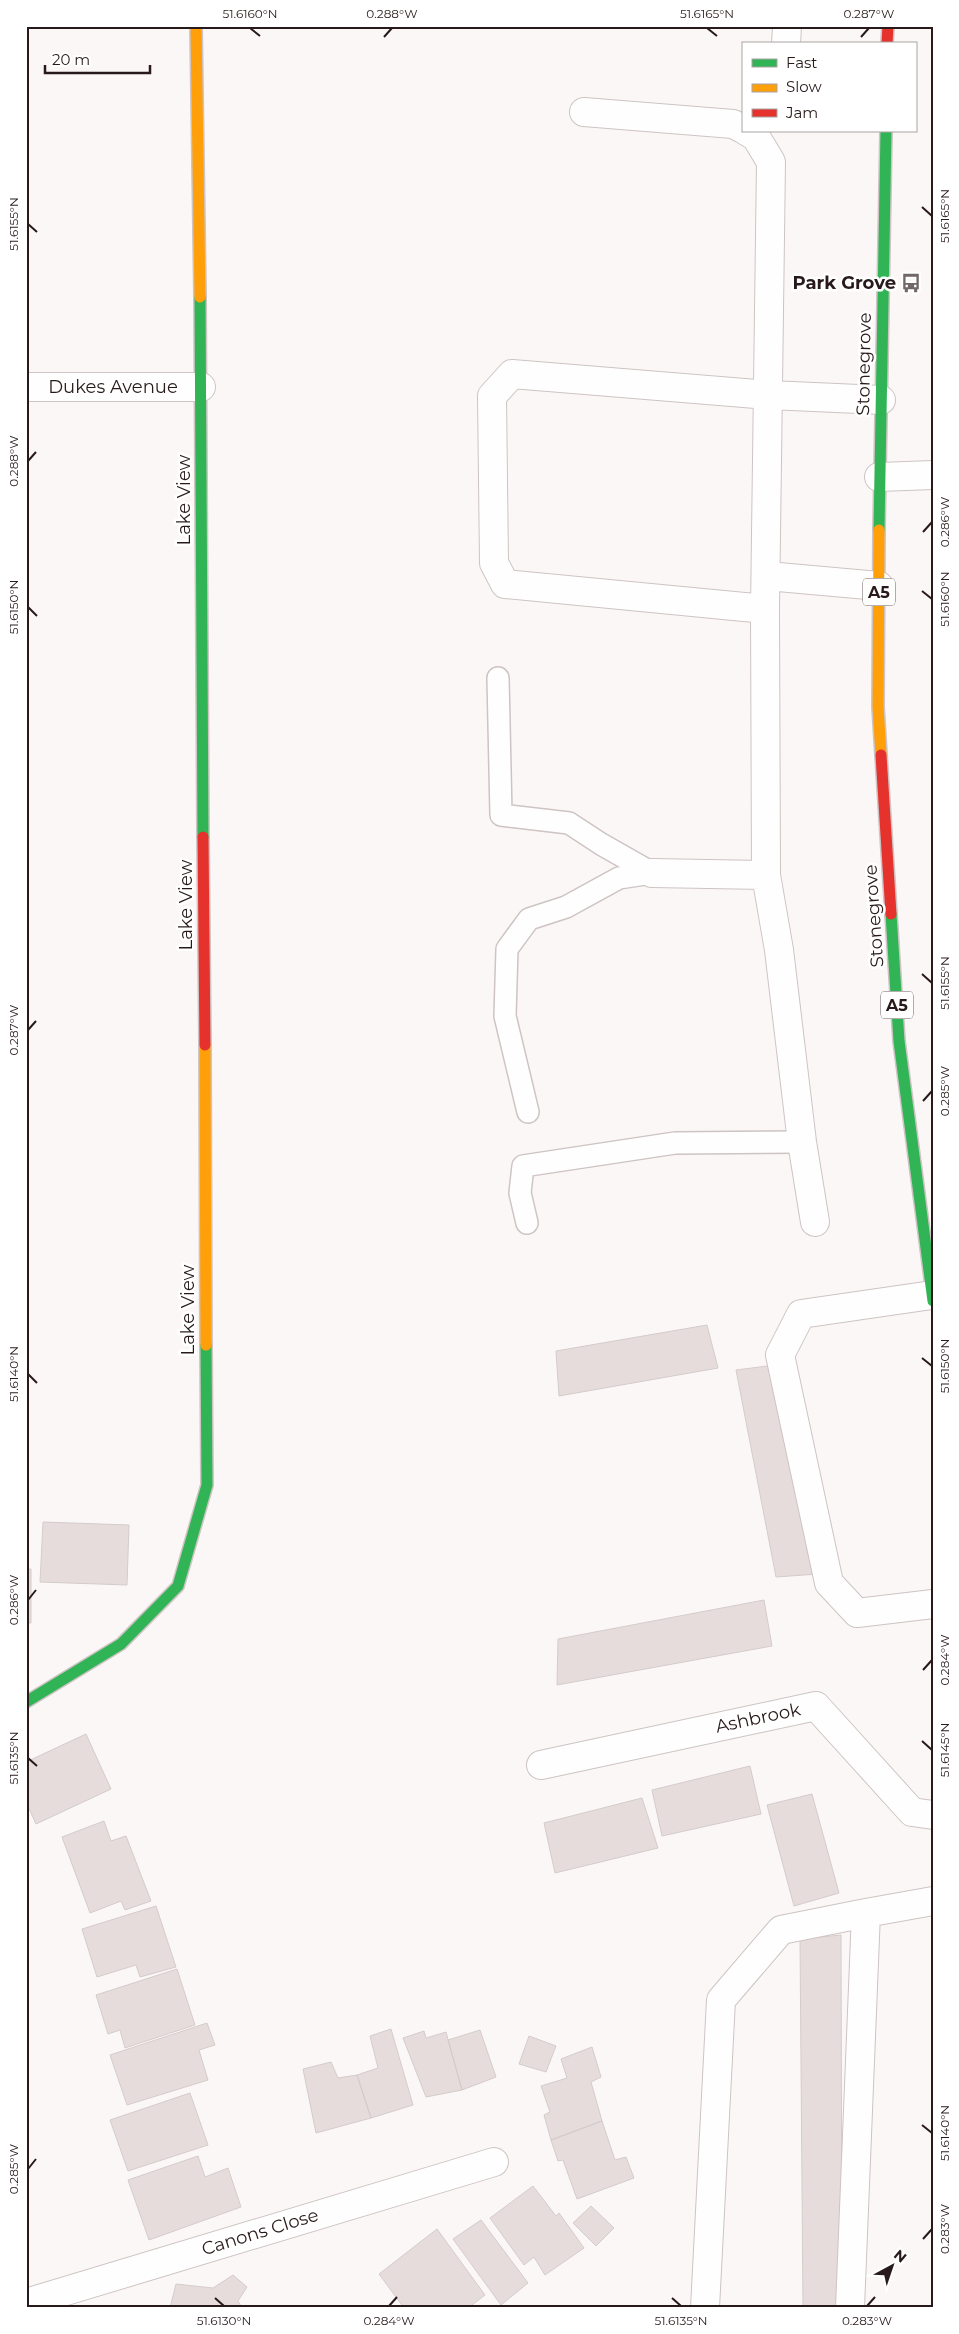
<svg xmlns="http://www.w3.org/2000/svg" width="959" height="2334" viewBox="0 0 959 2334" font-family="Montserrat,sans-serif">
  <style>
    .building { fill: #e6dcdc; stroke: #d4cccb }
    .lines { fill: none; stroke-linecap: round; stroke-linejoin: round }
    .lane-casing { stroke: #cdc4c3; stroke-width: 24 }
    .street-casing { stroke: #cdc4c3; stroke-width: 30 }
    .fast-casing { stroke: #cdc4c3; stroke-width: 14 }
    .slow-casing { stroke: #cdc4c3; stroke-width: 14 }
    .jam-casing { stroke: #cdc4c3; stroke-width: 14 }
    .lane { stroke: #fffefe; stroke-width: 21 }
    .street { stroke: #fffefe; stroke-width: 28 }
    .fast { stroke: #30b455; stroke-width: 11 }
    .slow { stroke: #ff9f0a; stroke-width: 11 }
    .jam { stroke: #e5322d; stroke-width: 11 }
    .ticks { fill: none; stroke: #281a1a; stroke-width: 2 }
    .labels { text-anchor: middle; stroke-width: 5; stroke-linejoin: round; paint-order: stroke }
    .shield { fill: #fff; stroke: #685f5f; stroke-width: 1 }
    .shield-label { font-size: 16px; font-weight: bold; fill: #281a1a }
    .poi-label { font-size: 18px; font-weight: bold; fill: #281a1a; stroke: #fff; text-anchor: end }
    .street-label { font-size: 18px; fill: #281a1a; stroke: #fff }
    .neatline { fill: none; stroke: #281a1a; stroke-width: 2 }
    .ticks-label { font-size: 12px; text-anchor: middle; fill: #281a1a }
  </style>
  <rect width="100%" height="100%" fill="#fcf7f7"/>
  <path class="building" d="M707,1325l11,43 -159,28 -3,-45z
    M775,1365l43,209 -42,3 -40,-207z
    M43,1522l86,3 -2,60 -87,-3z
    M26,1569h5v54h-5z
    M764,1600l8,46 -215,39 1,-46z
    M86,1734l25,55 -75,35 -10,-22v-40z
    M750,1766l11,48 -99,22 -10,-46z
    M812,1794l27,99 -45,13 -27,-101z
    M642,1798l16,50 -103,25 -11,-50z
    M104,1821l7,20 15,-5 25,65 -26,9 -4,-9 -31,12 -28,-76z
    M156,1906l20,61 -36,10 -4,-12 -39,12 -15,-48z
    M841,1935l1,373h-39l-3,-369z
    M177,1969l18,56 -70,23 -5,-18 -12,4 -12,-39z
    M207,2023l8,22 -16,5 9,30 -81,25 -17,-50z
    M391,2029l22,76 -42,13 -14,-43 21,-7 -8,-32z
    M480,2030l16,47 -34,13 -14,-50z
    M424,2031l2,7 20,-6 16,58 -36,7 -23,-59z
    M529,2036l27,10 -10,26 -27,-8z
    M592,2047l9,30 -10,5 11,39 -51,19 -7,-25 6,-3 -9,-26 26,-8 -6,-19z
    M331,2062l7,16 19,-3 14,43 -55,15 -13,-64z
    M190,2093l18,52 -80,26 -18,-51z
    M602,2121l13,39 11,-3 8,21 -57,21 -14,-39 -5,1 -7,-21z
    M198,2156l7,21 23,-9 13,39 -92,33 -21,-60z
    M533,2186l23,30 3,-3 25,35 -39,27 -11,-18 -10,8 -34,-47z
    M591,2206l23,22 -18,18 -23,-23z
    M481,2220l47,63 -27,22 -48,-66z
    M437,2229l48,66 -17,13h-64l-25,-34z
    M233,2275l14,12 -9,14 4,7h-72l6,-24 37,4z"/>
  <g class="lines">
    <defs>
      <path id="lane" d="M498,678l3,137 68,8 32,21 51,29
        M528,1112l-23,-96 2,-67 22,-30 37,-12 53,-29 33,-5
        M527,1223l-7,-30 3,-27 152,-23 127,-1"/>
      <path id="street" d="M786,44l1,-18
        M584,112l149,12 10,5
        M746,131l10,6 15,25 -6,447 1,266 13,75 23,192 13,80
        M26,387h175
        M879,477l54,-2
        M767,576l112,10
        M765,609l-260,-25 -11,-21 -2,-167 20,-22 257,21 112,5
        M652,873l114,2
        M932,1295l-131,19 -21,41 49,228 28,30 76,-9
        M541,1765l275,-59 96,106 21,3
        M26,2303l468,-141
        M705,2308l16,-308 60,-70 85,-17
        M850,2308l16,-395 67,-12"/>
      <path id="fast" d="M200,297l3,540
        M879,530l7,-399
        M891,914l8,127 34,260
        M26,1702l95,-58 57,-58 29,-101 -1,-140"/>
      <path id="slow" d="M196,26l4,271
        M879,530l-1,177 3,48
        M205,1045l1,300"/>
      <path id="jam" d="M887,44l1,-18
        M881,755l10,159
        M203,837l2,208"/>
    </defs>
    <use href="#lane" class="lane-casing"/>
    <use href="#street" class="street-casing"/>
    <use href="#fast" class="fast-casing"/>
    <use href="#slow" class="slow-casing"/>
    <use href="#jam" class="jam-casing"/>
    <use href="#lane" class="lane"/>
    <use href="#street" class="street"/>
    <use href="#fast" class="fast"/>
    <use href="#slow" class="slow"/>
    <use href="#jam" class="jam"/>
  </g>
  <path class="ticks" d="M250,28l10,8M707,28l10,8M384,37l8,-9M861,37l8,-9M922,207l10,9M28,224l9,8M28,461l8,-9M923,532l9,-10M922,591l10,8M28,607l9,9M922,974l10,9M28,1030l8,-9M923,1101l9,-10M922,1358l10,8M28,1374l9,9M28,1600l8,-10M923,1670l9,-10M922,1741l10,9M28,1758l9,8M922,2125l10,8M28,2169l8,-10M923,2239l9,-10M215,2298l9,8M672,2298l9,8M389,2306l8,-9M867,2306l8,-9"/>
  <defs>
    <symbol id="bus-bare" viewBox="-9 -9 18 18"><path d="M-5-6H5V4H4V6H2V4H-2V6H-4V4H-5ZM-3.5-4V0h7V-4ZM-3.5 1.2v1.5H-2V1.2ZM2 1.2v1.5H3.5V1.2Z" fill="#726767" stroke="#fff" stroke-width="2.5" paint-order="stroke"/></symbol>
  </defs>
  <g fill-rule="evenodd">
    <use href="#bus-bare" x="897" y="269" width="28" height="28"/>
  </g>
  <g class="labels">
    <g class="shield">
      <rect x="863" y="578.5" width="32" height="27" rx="4"/>
      <rect x="881" y="991.5" width="32" height="27" rx="4"/>
    </g>
    <g class="shield-label">
      <text x="879" y="598">A5</text>
      <text x="897" y="1011">A5</text>
    </g>
    <g class="poi-label">
      <text x="896" y="289">Park Grove</text>
    </g>
    <g class="street-label">
      <text transform="translate(864 364) rotate(-89)" y="6">Stonegrove</text>
      <text x="113" y="393">Dukes Avenue</text>
      <text transform="translate(184 500) rotate(-90)" y="6">Lake View</text>
      <text transform="translate(186 905) rotate(-90)" y="6">Lake View</text>
      <text transform="translate(874 916) rotate(-94)" y="6">Stonegrove</text>
      <text transform="translate(188 1310) rotate(-90)" y="6">Lake View</text>
      <text transform="translate(758 1718) rotate(-12)" y="6">Ashbrook</text>
      <text transform="translate(260 2232) rotate(-17)" y="6">Canons Close</text>
    </g>
  </g>
  <rect width="959" height="2334" fill="none" stroke="#ffffff" stroke-width="55"/>
  <rect x="742" y="42" width="175" height="90" fill="#ffffff" stroke="#a9a3a3"/>
  <rect x="752" y="59" width="25" height="8" fill="#30b455" stroke="#a9a3a3"/>
  <text x="786" y="68" font-size="15" fill="#281a1a">Fast</text>
  <rect x="752" y="84" width="25" height="8" fill="#ff9f0a" stroke="#a9a3a3"/>
  <text x="786" y="92" font-size="15" fill="#281a1a">Slow</text>
  <rect x="752" y="109" width="25" height="8" fill="#e5322d" stroke="#a9a3a3"/>
  <text x="786" y="118" font-size="15" fill="#281a1a">Jam</text>
  <g transform="translate(892 2266) rotate(40)" stroke="#ffffff" stroke-width="4" paint-order="stroke">
  <path d="M0-4L9 19L0 12L-9 19Z" fill="#281a1a"/>
  <text y="-8" font-size="14" font-weight="bold" text-anchor="middle" fill="#281a1a">N</text>
  </g>
  <path d="M45 65v8h105v-8" fill="none" stroke="#281a1a" stroke-width="2.5"/>
  <text x="52" y="65" font-size="15" fill="#281a1a" stroke="#ffffff" stroke-width="4" paint-order="stroke">20 m</text>
  <rect x="28" y="28" width="904" height="2278" class="neatline"/>
  <g class="ticks-label">
    <text x="250" y="18">51.6160°N</text>
    <text x="392" y="18">0.288°W</text>
    <text x="707" y="18">51.6165°N</text>
    <text x="869" y="18">0.287°W</text>
    <text transform="translate(945 216) rotate(-90)" y="4">51.6165°N</text>
    <text transform="translate(14 224) rotate(-90)" y="4">51.6155°N</text>
    <text transform="translate(14 461) rotate(-90)" y="4">0.288°W</text>
    <text transform="translate(945 522) rotate(-90)" y="4">0.286°W</text>
    <text transform="translate(945 599) rotate(-90)" y="4">51.6160°N</text>
    <text transform="translate(14 607) rotate(-90)" y="4">51.6150°N</text>
    <text transform="translate(945 983) rotate(-90)" y="4">51.6155°N</text>
    <text transform="translate(14 1030) rotate(-90)" y="4">0.287°W</text>
    <text transform="translate(945 1091) rotate(-90)" y="4">0.285°W</text>
    <text transform="translate(945 1366) rotate(-90)" y="4">51.6150°N</text>
    <text transform="translate(14 1374) rotate(-90)" y="4">51.6140°N</text>
    <text transform="translate(14 1600) rotate(-90)" y="4">0.286°W</text>
    <text transform="translate(945 1660) rotate(-90)" y="4">0.284°W</text>
    <text transform="translate(945 1750) rotate(-90)" y="4">51.6145°N</text>
    <text transform="translate(14 1758) rotate(-90)" y="4">51.6135°N</text>
    <text transform="translate(945 2133) rotate(-90)" y="4">51.6140°N</text>
    <text transform="translate(14 2169) rotate(-90)" y="4">0.285°W</text>
    <text transform="translate(945 2229) rotate(-90)" y="4">0.283°W</text>
    <text x="224" y="2325">51.6130°N</text>
    <text x="389" y="2325">0.284°W</text>
    <text x="681" y="2325">51.6135°N</text>
    <text x="867" y="2325">0.283°W</text>
  </g>
</svg>
